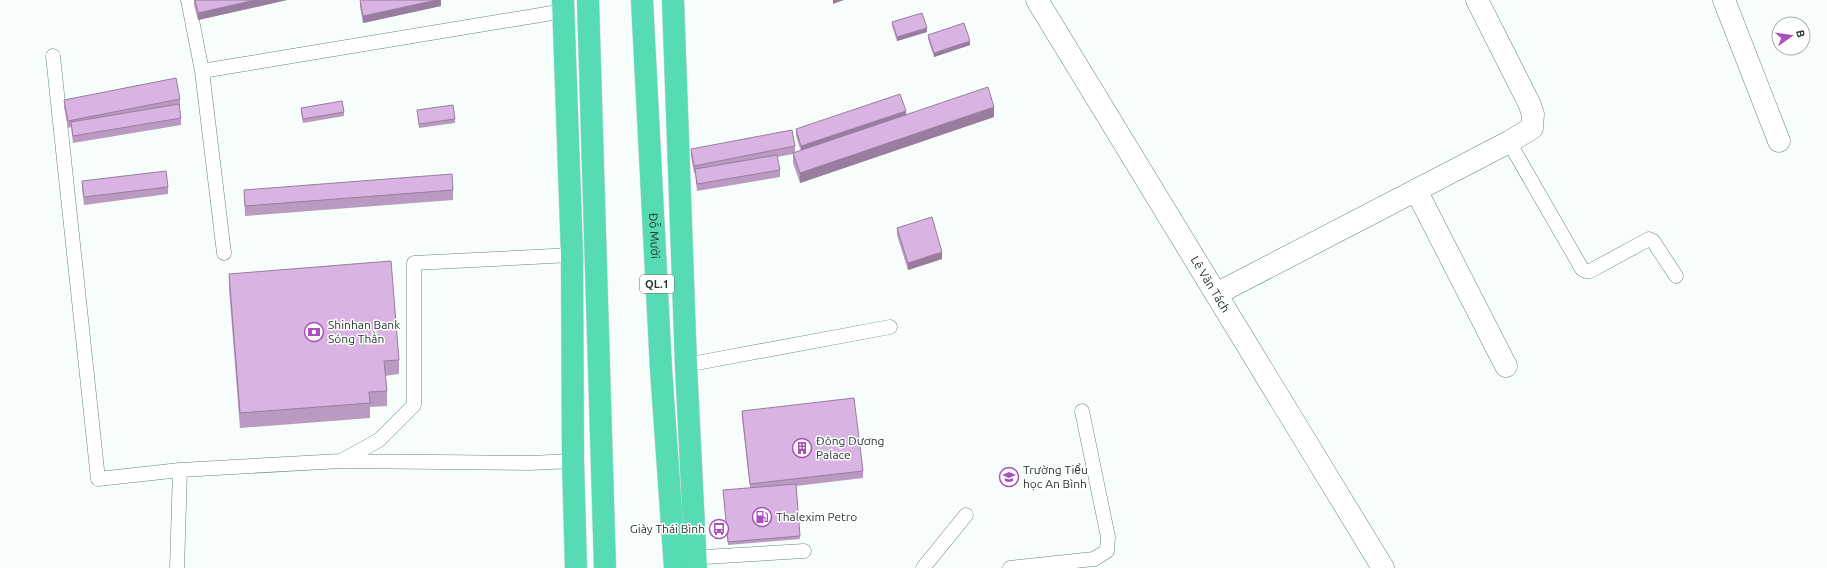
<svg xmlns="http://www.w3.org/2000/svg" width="1827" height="568" viewBox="0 0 1827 568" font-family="Ubuntu,sans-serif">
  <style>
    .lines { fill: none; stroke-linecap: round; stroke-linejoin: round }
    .service-casing { stroke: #678679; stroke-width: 15 }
    .minor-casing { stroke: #678679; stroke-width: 23 }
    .secondary-casing { stroke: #678679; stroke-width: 23 }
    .trunk-casing { stroke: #d8dad9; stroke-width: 23 }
    .service { stroke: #fff; stroke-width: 14 }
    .minor { stroke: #fff; stroke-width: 22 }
    .secondary { stroke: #fff; stroke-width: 22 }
    .trunk { stroke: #57dbb4; stroke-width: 22 }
    .wall { fill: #bb9ac2 }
    .shaded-wall { fill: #987d9e }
    .building { fill: #d9b3e1; stroke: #987d9e }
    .labels { text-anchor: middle; stroke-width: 3; stroke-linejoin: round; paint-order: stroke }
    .shield { fill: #fff; stroke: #67716d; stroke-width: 1 }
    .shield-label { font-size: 11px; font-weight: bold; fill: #26342e }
    .street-label { font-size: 12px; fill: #26342e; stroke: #fff }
    .poi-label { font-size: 12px; fill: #26342e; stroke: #fff; text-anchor: start }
  </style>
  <rect width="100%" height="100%" fill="#f6fdfa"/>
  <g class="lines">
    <defs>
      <path id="service" d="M188,0l14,71 22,182
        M53,56l45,423 82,-9 161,-9 38,-21 35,-35v-142l158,-8
        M202,71l362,-60
        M1509,142l73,127 4,2h4l59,-32 4,2 23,35
        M686,365l204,-38
        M342,461l188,2 43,-2
        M687,558l117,-7
        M177,568l3,-98
        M923,568l43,-53
        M1010,568l84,-9 13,-8 1,-14 -26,-126"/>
      <path id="minor" d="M1724,0l55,141
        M1416,190l90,176
        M1216,294l293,-152 23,-14 1,-14 -4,-11 -52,-103"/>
      <g id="secondary">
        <path id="s1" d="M1037,0l346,568"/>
      </g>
      <g id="trunk">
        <path d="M563,0l9,255 1,206 3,107"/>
        <path d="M588,0l17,568"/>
        <path id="s2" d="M642,0l19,369 14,199"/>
        <path d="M673,0l13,365 10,203"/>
      </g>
    </defs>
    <use href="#service" class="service-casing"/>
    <use href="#minor" class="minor-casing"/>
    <use href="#secondary" class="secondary-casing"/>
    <use href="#trunk" class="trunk-casing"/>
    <use href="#service" class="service"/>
    <use href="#minor" class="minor"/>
    <use href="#secondary" class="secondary"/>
    <use href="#trunk" class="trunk"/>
  </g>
  <path class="wall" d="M194,0h93l-89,20 -4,-15z
    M360,0h81v6l-78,17 -3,-16z
    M892,22l35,10 -30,9 -5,-15z
    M928,35l42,10 -36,12 -6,-18z
    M180,99v7h-1l2,12v7l-108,18 -2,-16 -3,1 -4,-21v-7z
    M301,108l43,4v4l-41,7 -2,-11z
    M417,110l38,9v4l-36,5z
    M906,115l88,2 -194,66 -7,-20v-9l-16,3 3,13v7l-83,14 -2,-18h-1l-3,-17v-7l104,-3v7l6,-2 -5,-15v-7z
    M82,181l86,6v7l-84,11 -2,-17z
    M244,190h209v10l-208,16z
    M897,228l45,31 -34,11 -11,-35z
    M229,274l170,86v14l-14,2 2,15v15l-17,1v11l-130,10 -11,-139z
    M742,411l121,60v7l-67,8 4,53 -72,6 -5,-55 27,-2 -8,-70z"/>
  <path class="shaded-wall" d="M255,0h32l-89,20v-7z
    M437,0h4v6l-78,17v-7z
    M833,0h11l-11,4z
    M927,28v4l-30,9v-4z
    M970,41v4l-36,12v-4z
    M994,107v10l-194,66v-10z
    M906,111v8l-105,34v-7z
    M942,252v7l-34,11v-7z"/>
  <path class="building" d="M195,0h60l-57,13z
    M360,0h77l-74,16z
    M922,13l5,15 -30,9 -5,-15z
    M964,23l6,18 -36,12 -6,-18z
    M176,78l4,21 -112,22 -4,-21z
    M988,87l6,20 -194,66 -7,-20z
    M900,94l6,17 -105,35 -5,-17z
    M342,101l2,11 -41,7 -2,-11z
    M179,104l2,14 -108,18 -2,-14z
    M453,105l2,14 -36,5 -2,-14z
    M792,130l3,16 -101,20 -3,-17z
    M777,155l3,15 -83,14 -2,-15z
    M166,171l2,16 -84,10 -2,-16z
    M452,174l1,16 -208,16 -1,-16z
    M932,217l10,35 -34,11 -11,-35z
    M391,261l8,99 -15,1 3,30 -18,1 1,11 -130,10 -11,-139z
    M854,398l9,73 -113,13 -8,-73z
    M796,484l4,52 -72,6 -5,-52z"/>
  <defs>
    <symbol id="bank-ring" viewBox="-11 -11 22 22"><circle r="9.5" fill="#fff" stroke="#aa50bc" stroke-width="1.5"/><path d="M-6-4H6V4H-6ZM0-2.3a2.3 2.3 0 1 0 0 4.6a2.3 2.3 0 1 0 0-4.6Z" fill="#aa50bc"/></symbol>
    <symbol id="building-ring" viewBox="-11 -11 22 22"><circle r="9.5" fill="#fff" stroke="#aa50bc" stroke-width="1.5"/><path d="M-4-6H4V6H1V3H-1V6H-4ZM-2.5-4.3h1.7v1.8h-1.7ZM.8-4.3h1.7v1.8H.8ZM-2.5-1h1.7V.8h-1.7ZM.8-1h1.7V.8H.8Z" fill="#aa50bc"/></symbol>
    <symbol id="school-ring" viewBox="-11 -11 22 22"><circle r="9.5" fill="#fff" stroke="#aa50bc" stroke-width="1.5"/><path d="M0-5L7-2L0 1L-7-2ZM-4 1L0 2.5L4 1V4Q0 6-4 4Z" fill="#aa50bc"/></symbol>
    <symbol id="fuel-ring" viewBox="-11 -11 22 22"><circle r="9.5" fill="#fff" stroke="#aa50bc" stroke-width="1.5"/><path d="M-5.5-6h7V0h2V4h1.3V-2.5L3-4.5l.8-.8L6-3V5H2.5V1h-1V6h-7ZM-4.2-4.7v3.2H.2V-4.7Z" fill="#aa50bc"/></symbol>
    <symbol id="bus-ring" viewBox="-11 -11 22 22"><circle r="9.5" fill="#fff" stroke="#aa50bc" stroke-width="1.5"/><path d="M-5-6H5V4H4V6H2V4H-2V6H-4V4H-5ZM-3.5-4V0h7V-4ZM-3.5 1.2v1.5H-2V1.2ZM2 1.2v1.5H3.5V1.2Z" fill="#aa50bc"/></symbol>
  </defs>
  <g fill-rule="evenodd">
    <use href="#bank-ring" x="303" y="321" width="22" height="22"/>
    <use href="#building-ring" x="791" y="437" width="22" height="22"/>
    <use href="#school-ring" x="998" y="466" width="22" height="22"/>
    <use href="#fuel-ring" x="751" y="506" width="22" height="22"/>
    <use href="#bus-ring" x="708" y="518" width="22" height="22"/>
  </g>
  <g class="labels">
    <rect class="shield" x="640" y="275" width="34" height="18" rx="3"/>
    <g class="shield-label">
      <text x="657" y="288">QL.1</text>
    </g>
    <g class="street-label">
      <text dy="4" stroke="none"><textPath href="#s2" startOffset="236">Đỗ Mười</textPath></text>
      <text dy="4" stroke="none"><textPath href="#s1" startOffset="333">Lê Văn Tách</textPath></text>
    </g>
    <g class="poi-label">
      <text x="328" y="329">Shinhan Bank<tspan x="328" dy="14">Sóng Thần</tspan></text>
      <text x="816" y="445">Đông Dương<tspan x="816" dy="14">Palace</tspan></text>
      <text x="1023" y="474">Trường Tiểu<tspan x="1023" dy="14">học An Bình</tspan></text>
      <text x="776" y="521">Thalexim Petro</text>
      <text x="705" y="533" text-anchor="end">Giày Thái Bình</text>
    </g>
  </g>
  <g transform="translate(1791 36) rotate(77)"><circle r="19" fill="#ffffff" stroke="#a8aeab"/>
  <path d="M0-3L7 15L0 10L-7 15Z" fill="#aa50bc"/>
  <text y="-6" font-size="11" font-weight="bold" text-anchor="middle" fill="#26342e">B</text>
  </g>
</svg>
